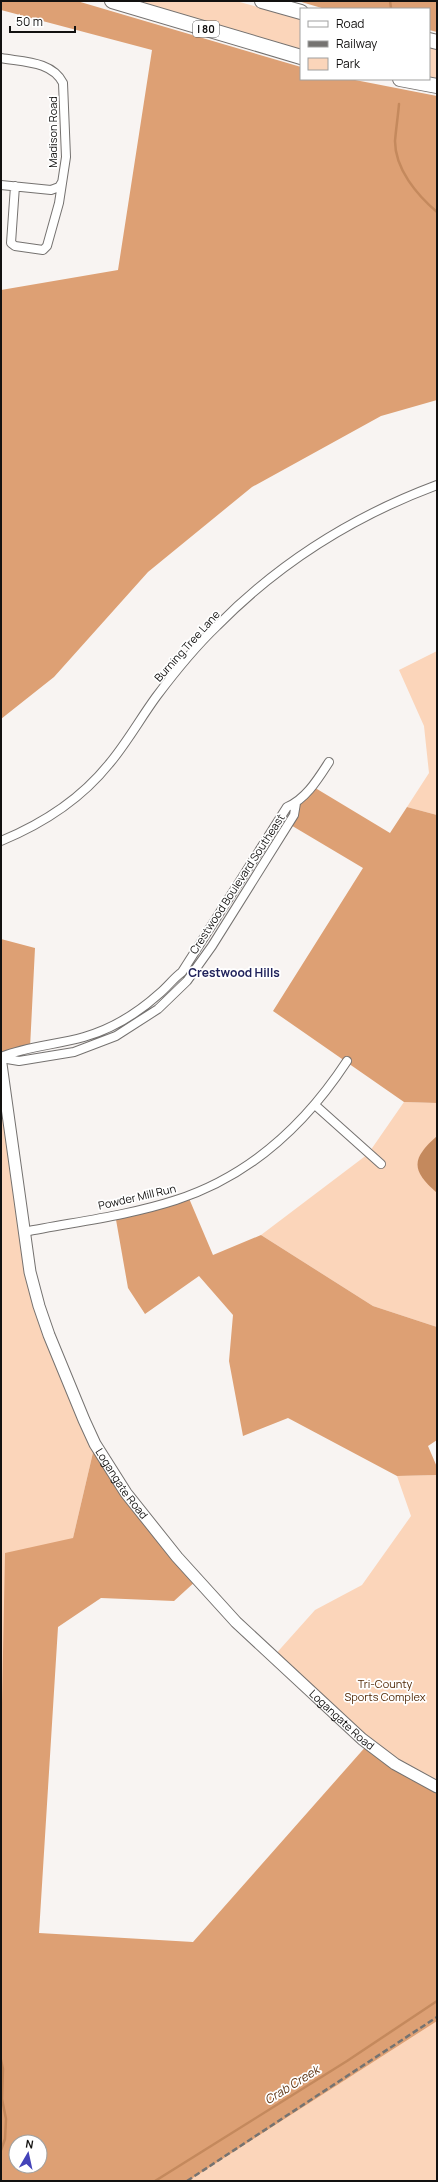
<svg xmlns="http://www.w3.org/2000/svg" width="438" height="2182" viewBox="0 0 438 2182" font-family="Manrope,sans-serif">
  <style>
    .green { fill: #fbd5ba }
    .forest { fill: #dda074; fill-rule: evenodd }
    .water { fill: #c4895d }
    .lines { fill: none; stroke-linecap: round; stroke-linejoin: round }
    .stream { stroke: #c4895d; stroke-width: 2.5 }
    .street-casing { stroke: #757270; stroke-width: 10 }
    .secondary-casing { stroke: #757270; stroke-width: 13 }
    .highway-casing { stroke: #757270; stroke-width: 16 }
    .street { stroke: #fff; stroke-width: 8 }
    .secondary { stroke: #fff; stroke-width: 11 }
    .highway { stroke: #fff; stroke-width: 14 }
    .rail { stroke: #757371; stroke-width: 2.5; stroke-dasharray: 6 3; stroke-linecap: butt }
    .labels { text-anchor: middle; stroke-width: 3.5; stroke-linejoin: round; paint-order: stroke }
    .shield { fill: #fff; stroke: #595858; stroke-width: 1 }
    .shield-label { font-size: 10px; font-weight: bold; fill: #121110 }
    .street-label { font-size: 11px; fill: #121110; stroke: #fff }
    .park-label { font-size: 11px; fill: #512906; stroke: #fff }
    .neighbourhood-label { font-size: 12px; font-weight: bold; fill: #21235c; stroke: #fff }
    .water-label { font-size: 12px; font-style: italic; fill: #5f3615; stroke: #fff }
  </style>
  <rect width="100%" height="100%" fill="#f8f4f2"/>
  <path class="green" d="M133,1h103l65,18v31z
    M429,48l8,2v29l-8,-1z
    M437,651v164l-30,-8 22,-34 -5,-47 -25,-56z
    M1,1064l29,208 65,172 -22,94 -72,215z
    M404,1102l33,1v224l-64,-21 -112,-71 107,-81z
    M437,1475v312l-25,-12 -139,-118 42,-47 47,-25 49,-69 -14,-40z
    M437,2017v164h-250z"/>
  <path class="forest" d="M1,1h76l224,66v12h49l87,17v304l-56,16 -129,71 -104,85 -94,105 -53,42v-429l117,-20 34,-220 -151,-40z
    M298,1h139v31l-8,-2v-21h-104z
    M312,786l78,47 17,-26 30,8v288l-33,-1 -131,-91 90,-143 -74,-44 7,-21z
    M1,939l34,9 -5,100 -29,9z
    M188,1196l25,59 48,-20 112,71 64,21v113l-9,6 9,21v8l-40,1 -109,-58 -45,18 -14,-75 4,-46 -34,-39 -54,38 -17,-26 -13,-74z
    M95,1444l102,136 -23,21 -73,-3 -43,29 -19,306 154,9 175,-198 69,43v234l-249,160h-187v-428l4,-200 68,-15zM16,2142h24v24h-24z"/>
  <path class="water" d="M437,1136v57c-26,-23 -26,-34 0,-57z"/>
  <g class="lines">
    <path class="stream" d="M390,1l1,7
      M399,104c-1,12 -3,25 -4,37 0,28 22,54 42,71
      M1,2060l2,9 -1,30 4,20 -1,20 -4,11
      M155,2181l192,-120 90,-60"/>
    <defs>
      <path id="street" d="M1,58c22,4 51,3 62,25l3,74 -7,46 -12,43 -4,4 -28,-4 -4,-3 4,-57
        M1,185l50,5 8,-3 3,-5
        M1,841c41,-17 80,-42 108,-77 17,-20 31,-45 47,-67 18,-24 39,-50 61,-71 62,-63 137,-110 220,-141
        M1,1057c27,-11 55,-12 83,-20 28,-8 55,-25 76,-44 8,-7 14,-15 22,-21l105,-165c19,-8 31,-28 42,-45
        M1,1058l18,3 55,-9 42,-16 42,-27 29,-28 25,-35 82,-131 2,-12
        M315,1105l66,59
        M24,1232c50,-10 103,-16 152,-32 74,-24 129,-75 171,-139"/>
      <g id="secondary">
        <path id="s1" d="M1,1064l29,208 9,34 10,29 35,85 11,24 31,49 51,64 59,65 126,117 33,25 42,23"/>
      </g>
      <path id="highway" d="M112,1l189,56
        M262,1l39,11
        M429,40l8,2
        M400,79l37,7"/>
    </defs>
    <use href="#street" class="street-casing"/>
    <use href="#secondary" class="secondary-casing"/>
    <use href="#highway" class="highway-casing"/>
    <use href="#street" class="street"/>
    <use href="#secondary" class="secondary"/>
    <use href="#highway" class="highway"/>
    <path class="rail" d="M187,2181l250,-164"/>
  </g>
  <g class="labels">
    <rect class="shield" x="193" y="21" width="26" height="16" rx="3"/>
    <g class="shield-label">
      <text x="206" y="33">I 80</text>
    </g>
    <g class="street-label">
      <text transform="translate(53 132) rotate(-90)" y="4">Madison Road</text>
      <text transform="translate(187 646) rotate(-48)" y="4">Burning Tree Lane</text>
      <text transform="translate(237 884) rotate(-57)" y="4">Crestwood Boulevard Southeast</text>
      <text transform="translate(137 1197) rotate(-13)" y="4">Powder Mill Run</text>
      <text dy="4" stroke="none"><textPath href="#s1" startOffset="442">Logangate Road</textPath></text>
      <text dy="4" stroke="none"><textPath href="#s1" startOffset="766">Logangate Road</textPath></text>
    </g>
    <g class="park-label">
      <text x="385" y="1688">Tri-County<tspan x="385" dy="13">Sports Complex</tspan></text>
    </g>
    <g class="neighbourhood-label">
      <text x="234" y="977">Crestwood Hills</text>
    </g>
    <g class="water-label">
      <text transform="translate(292 2085) rotate(-32)" y="4">Crab Creek</text>
    </g>
  </g>
  <rect width="438" height="2182" fill="none" stroke="#121110" stroke-width="4"/>
  <rect x="300" y="8" width="130" height="72" fill="#ffffff" stroke="#a0a09f"/>
  <rect x="308" y="21" width="20" height="6" fill="#ffffff" stroke="#a0a09f"/>
  <text x="336" y="28" font-size="12" fill="#121110">Road</text>
  <rect x="308" y="41" width="20" height="6" fill="#757371" stroke="#a0a09f"/>
  <text x="336" y="48" font-size="12" fill="#121110">Railway</text>
  <rect x="308" y="58" width="20" height="12" fill="#fbd5ba" stroke="#a0a09f"/>
  <text x="336" y="68" font-size="12" fill="#121110">Park</text>
  <g transform="translate(28 2154) rotate(9)"><circle r="19" fill="#ffffff" stroke="#a0a09f"/>
  <path d="M0-3L7 15L0 10L-7 15Z" fill="#4443b9"/>
  <text y="-6" font-size="11" font-weight="bold" text-anchor="middle" fill="#121110">N</text>
  </g>
  <path d="M10 26v6h65v-6" fill="none" stroke="#121110" stroke-width="2"/>
  <text x="16" y="26" font-size="12" fill="#121110" stroke="#ffffff" stroke-width="3" paint-order="stroke">50 m</text>
</svg>
